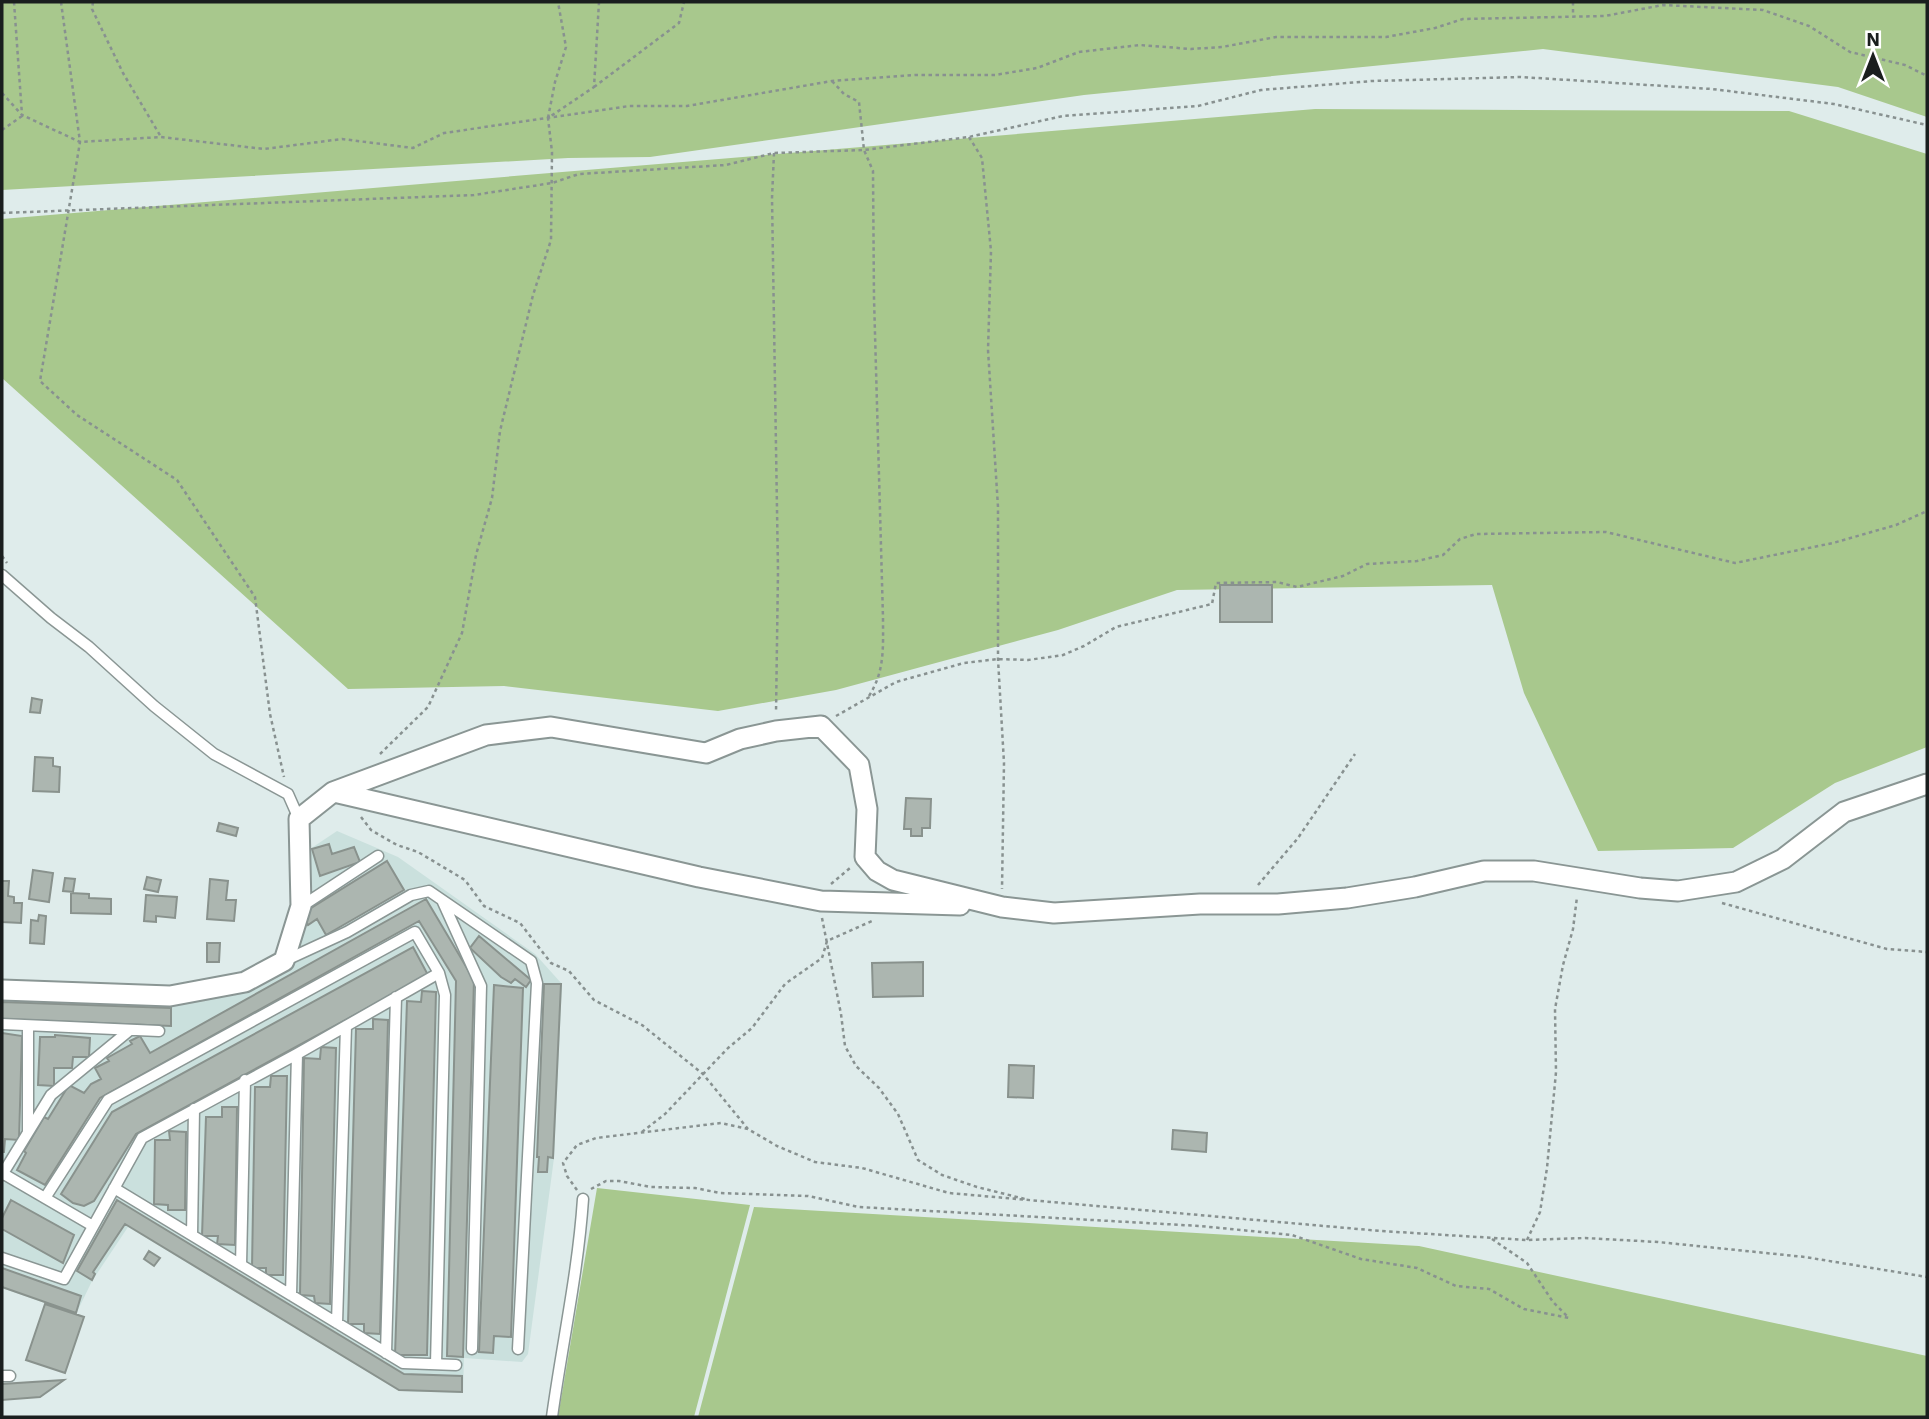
<svg xmlns="http://www.w3.org/2000/svg" width="1929" height="1419" viewBox="0 0 1929 1419" font-family="'IBM Plex Sans',sans-serif">
  <style>
    .built { fill: #cae0dd }
    .green { fill: #a8c88d }
    .building { fill: #acb6b0; stroke: #89928d; stroke-width: 2 }
    .lines { fill: none; stroke-linecap: round; stroke-linejoin: round }
    .lane-casing { stroke: #8a9694; stroke-width: 13 }
    .street-casing { stroke: #8a9694; stroke-width: 23 }
    .path { stroke: #889190; stroke-width: 2.5; stroke-dasharray: 3.5 3.5; stroke-linecap: butt }
    .lane { stroke: #fff; stroke-width: 10 }
    .street { stroke: #fff; stroke-width: 19 }
  </style>
  <rect width="100%" height="100%" fill="#dfeceb"/>
  <path class="built" d="M337,831l61,26 137,97 27,30 -8,174 -26,196 -6,8 -58,-4 -1,35 -64,-2 -271,-164 -36,54 -16,33 -74,-26v-289l168,6 120,-40 17,-114z"/>
  <path class="green" d="M2,2h1925v115l-89,-30 -295,-38 -459,46 -434,62 -82,1 -566,32z
    M1315,109l474,2 138,43v593l-92,36 -102,65 -135,3 -74,-158 -32,-108 -315,5 -119,40 -222,60 -118,21 -214,-25 -156,3 -346,-311v-159z
    M597,1188l153,17 -56,212h-136z
    M754,1207l665,39 508,110v61h-1229z"/>
  <path class="building" d="M1220,585h52v37h-52z
    M32,698l10,2 -2,13 -10,-1z
    M35,757l18,1v8l7,1 -1,25 -26,-1z
    M906,798l25,1 -1,29h-8v8h-11v-7h-7z
    M219,823l19,5 -2,8 -19,-5z
    M329,844l3,10 22,-7 6,15 -40,14 -8,-27z
    M387,861l17,29 -78,45 -9,-16 -9,6 -4,-6 4,-9z
    M33,870l20,3 -4,29 -20,-3z
    M147,877l14,3 -3,12 -14,-3z
    M65,878l10,1 -2,13 -10,-1z
    M210,879l18,2 -2,19h10l-2,21 -27,-2z
    M2,881h7l-1,15 6,1v6h8l-1,20 -19,-1z
    M71,893l18,1v4l22,1v15l-40,-1z
    M146,895l31,2 -2,21 -19,-2v6l-12,-1z
    M426,899l48,81 -11,377 -16,-1 9,-375 -37,-60 -319,177 -55,87 -28,-15 9,-17 -2,-2 20,-34 4,2 21,-34 15,8 7,-9 10,-5 -6,-11 14,-7 -2,-3 25,-14 -2,-3 10,-5 10,17z
    M39,915l7,1 -2,28 -14,-1 1,-23 7,1z
    M479,936l52,44 -5,7 -11,-8 -4,4 -10,-6 -31,-29z
    M207,943h13l-1,19h-12z
    M413,947l15,28 -292,159 -42,67 -10,5 -11,-3 -12,-9 51,-82z
    M923,962v34l-50,1 -1,-34z
    M544,984h17l-8,174 -5,-1 -1,15h-9l1,-15h-2z
    M494,985l29,3 -12,349 -17,-1 -1,17 -14,-1z
    M422,991l14,1 -9,363h-32l12,-354 14,1z
    M2,1002l169,6v18l-169,-7z
    M373,1019l15,1 -8,314 -16,-1v-9h-16l8,-295h17z
    M2,1033l20,3 -3,104 -14,-1 -1,13h-2z
    M55,1035l35,3 -1,19h-16l-1,11h-18v18l-16,-1 2,-48h15z
    M321,1047l15,1 -6,256 -15,-1 -1,-7 -14,-1 4,-237 16,1z
    M1009,1065l25,1 -1,32 -25,-1z
    M271,1076h16l-4,199h-17v-7h-14l3,-181h15z
    M222,1107h15l-2,138 -18,-1 1,-8h-16l4,-119h16z
    M1173,1130l34,3 -1,19 -34,-3z
    M169,1131l17,1 -1,78h-17v-5l-14,-1 1,-64h15z
    M11,1200l63,35 -11,28 -61,-34v-11z
    M117,1200l287,174 58,2v16l-63,-2 -274,-166 -32,48 2,2 -3,6 -15,-9z
    M149,1251l11,7 -6,8 -10,-7z
    M2,1268l79,28 -5,17 -74,-26z
    M45,1304l39,13 -19,56 -39,-13z
    M64,1380l-24,17 -38,3v-16z"/>
  <g class="lines">
    <defs>
      <path id="lane" d="M2,575l49,43 38,29 65,59 60,48 74,40 11,25
        M442,900l39,86 -9,363
        M302,906l76,-50
        M284,961l63,-29 64,-37 18,-4 102,70 6,22 -19,366
        M2,1024l157,7
        M28,1131v-105
        M2,1173l91,53
        M2,1175l49,-80 79,-65
        M114,1188l289,175 53,2
        M45,1198l63,-98 307,-168 24,41 6,22 -9,369
        M192,1235l2,-126
        M2,1258l62,21 78,-141 155,-84 142,-81
        M241,1265l4,-185
        M291,1295l6,-241
        M337,1323l9,-297
        M386,1353l10,-356
        M2,1376h8
        M552,1417c10,-73 26,-144 31,-218"/>
      <path id="street" d="M334,792l365,85 122,24 139,4
        M2,990l168,6 75,-14 39,-21 17,-55 -2,-87 34,-27 153,-57 65,-8 155,26 34,-14 36,-8 45,-5 38,39 8,44 -2,48 12,14 16,9 109,27 52,6 146,-9h78l69,-6 68,-11 69,-16h50l106,17 38,3 58,-9 47,-23 61,-47 83,-28"/>
    </defs>
    <use href="#lane" class="lane-casing"/>
    <use href="#street" class="street-casing"/>
    <path class="path" d="M14,2l8,113
      M61,2l19,140 -40,239 37,34 100,65 78,117 15,117 14,63
      M93,2l-1,7 31,64 38,64
      M1573,2v13
      M832,81l12,13 15,8 5,48 9,21 1,127 9,320c0,29 2,53 -14,78
      M594,87l85,-64 5,-21
      M2,93l20,22 58,27 81,-5 103,12 78,-10 71,9 31,-15 185,-27h58l145,-25 83,-6h80l42,-7 42,-16 61,-7 51,4 31,-2 54,-10h110l49,-9 28,-9 142,-3 58,-11 100,5 46,16 41,26 55,13 22,11
      M548,118l7,-36 11,-35 -8,-45
      M2,130l20,-14
      M969,137l13,21 9,93 -3,99 10,157v152l6,104 -2,126
      M774,153l-2,45 6,373 -2,142
      M2,213l472,-18 78,-12 27,-9 147,-9 48,-12 90,-3 105,-13 94,-21 135,-10 63,-16 111,-9 149,-4 191,12 122,15 93,21
      M2,556l5,7
      M836,716l60,-34 68,-19 34,-4 30,1 35,-5 21,-9 32,-19 96,-23 4,-21 61,-1 20,5 46,-11 24,-12 50,-3 26,-6 17,-16 16,-5 130,-2 129,31 98,-20 63,-18 31,-14
      M380,754l48,-47 34,-74 14,-78 16,-57 8,-67 33,-136 18,-55 1,-88 -4,-34 46,-31 5,-85
      M361,817l10,13 26,15 21,7 47,28 19,26 36,17 31,40 18,8 25,29 48,25 61,49 45,55
      M831,884l19,-16
      M1258,885l40,-47 57,-84
      M1722,903l165,46 40,3
      M822,918l19,96 4,32 11,20 23,22 19,26 20,46 24,15 35,12 48,12
      M642,1132l23,-18 63,-66 24,-20 33,-44 37,-26 5,-17 45,-20
      M591,1189l15,-8h13l32,6 44,1 25,5 88,3 51,11 341,19 92,9 69,24 56,9 39,18 33,3 35,20 45,9
      M577,1190l-10,-14 -4,-13 14,-18 19,-7 125,-15 27,6 29,17 38,16 47,6 87,25 432,38 146,9 58,-2 73,4 147,15 122,20
      M1492,1239l35,24 26,39 16,16
      M1527,1240l13,-28 7,-44 9,-96 -1,-63 8,-44 10,-36 4,-32"/>
    <use href="#lane" class="lane"/>
    <use href="#street" class="street"/>
  </g>
  <rect width="1929" height="1419" fill="none" stroke="#1a1e1e" stroke-width="7"/>
  <g transform="translate(1873 56)" stroke="#ffffff" stroke-width="5" paint-order="stroke">
  <path d="M0-5L12 26L0 18L-12 26Z" fill="#1a1e1e"/>
  <text y="-10" font-size="19" font-weight="bold" text-anchor="middle" fill="#1a1e1e">N</text>
  </g>
</svg>
